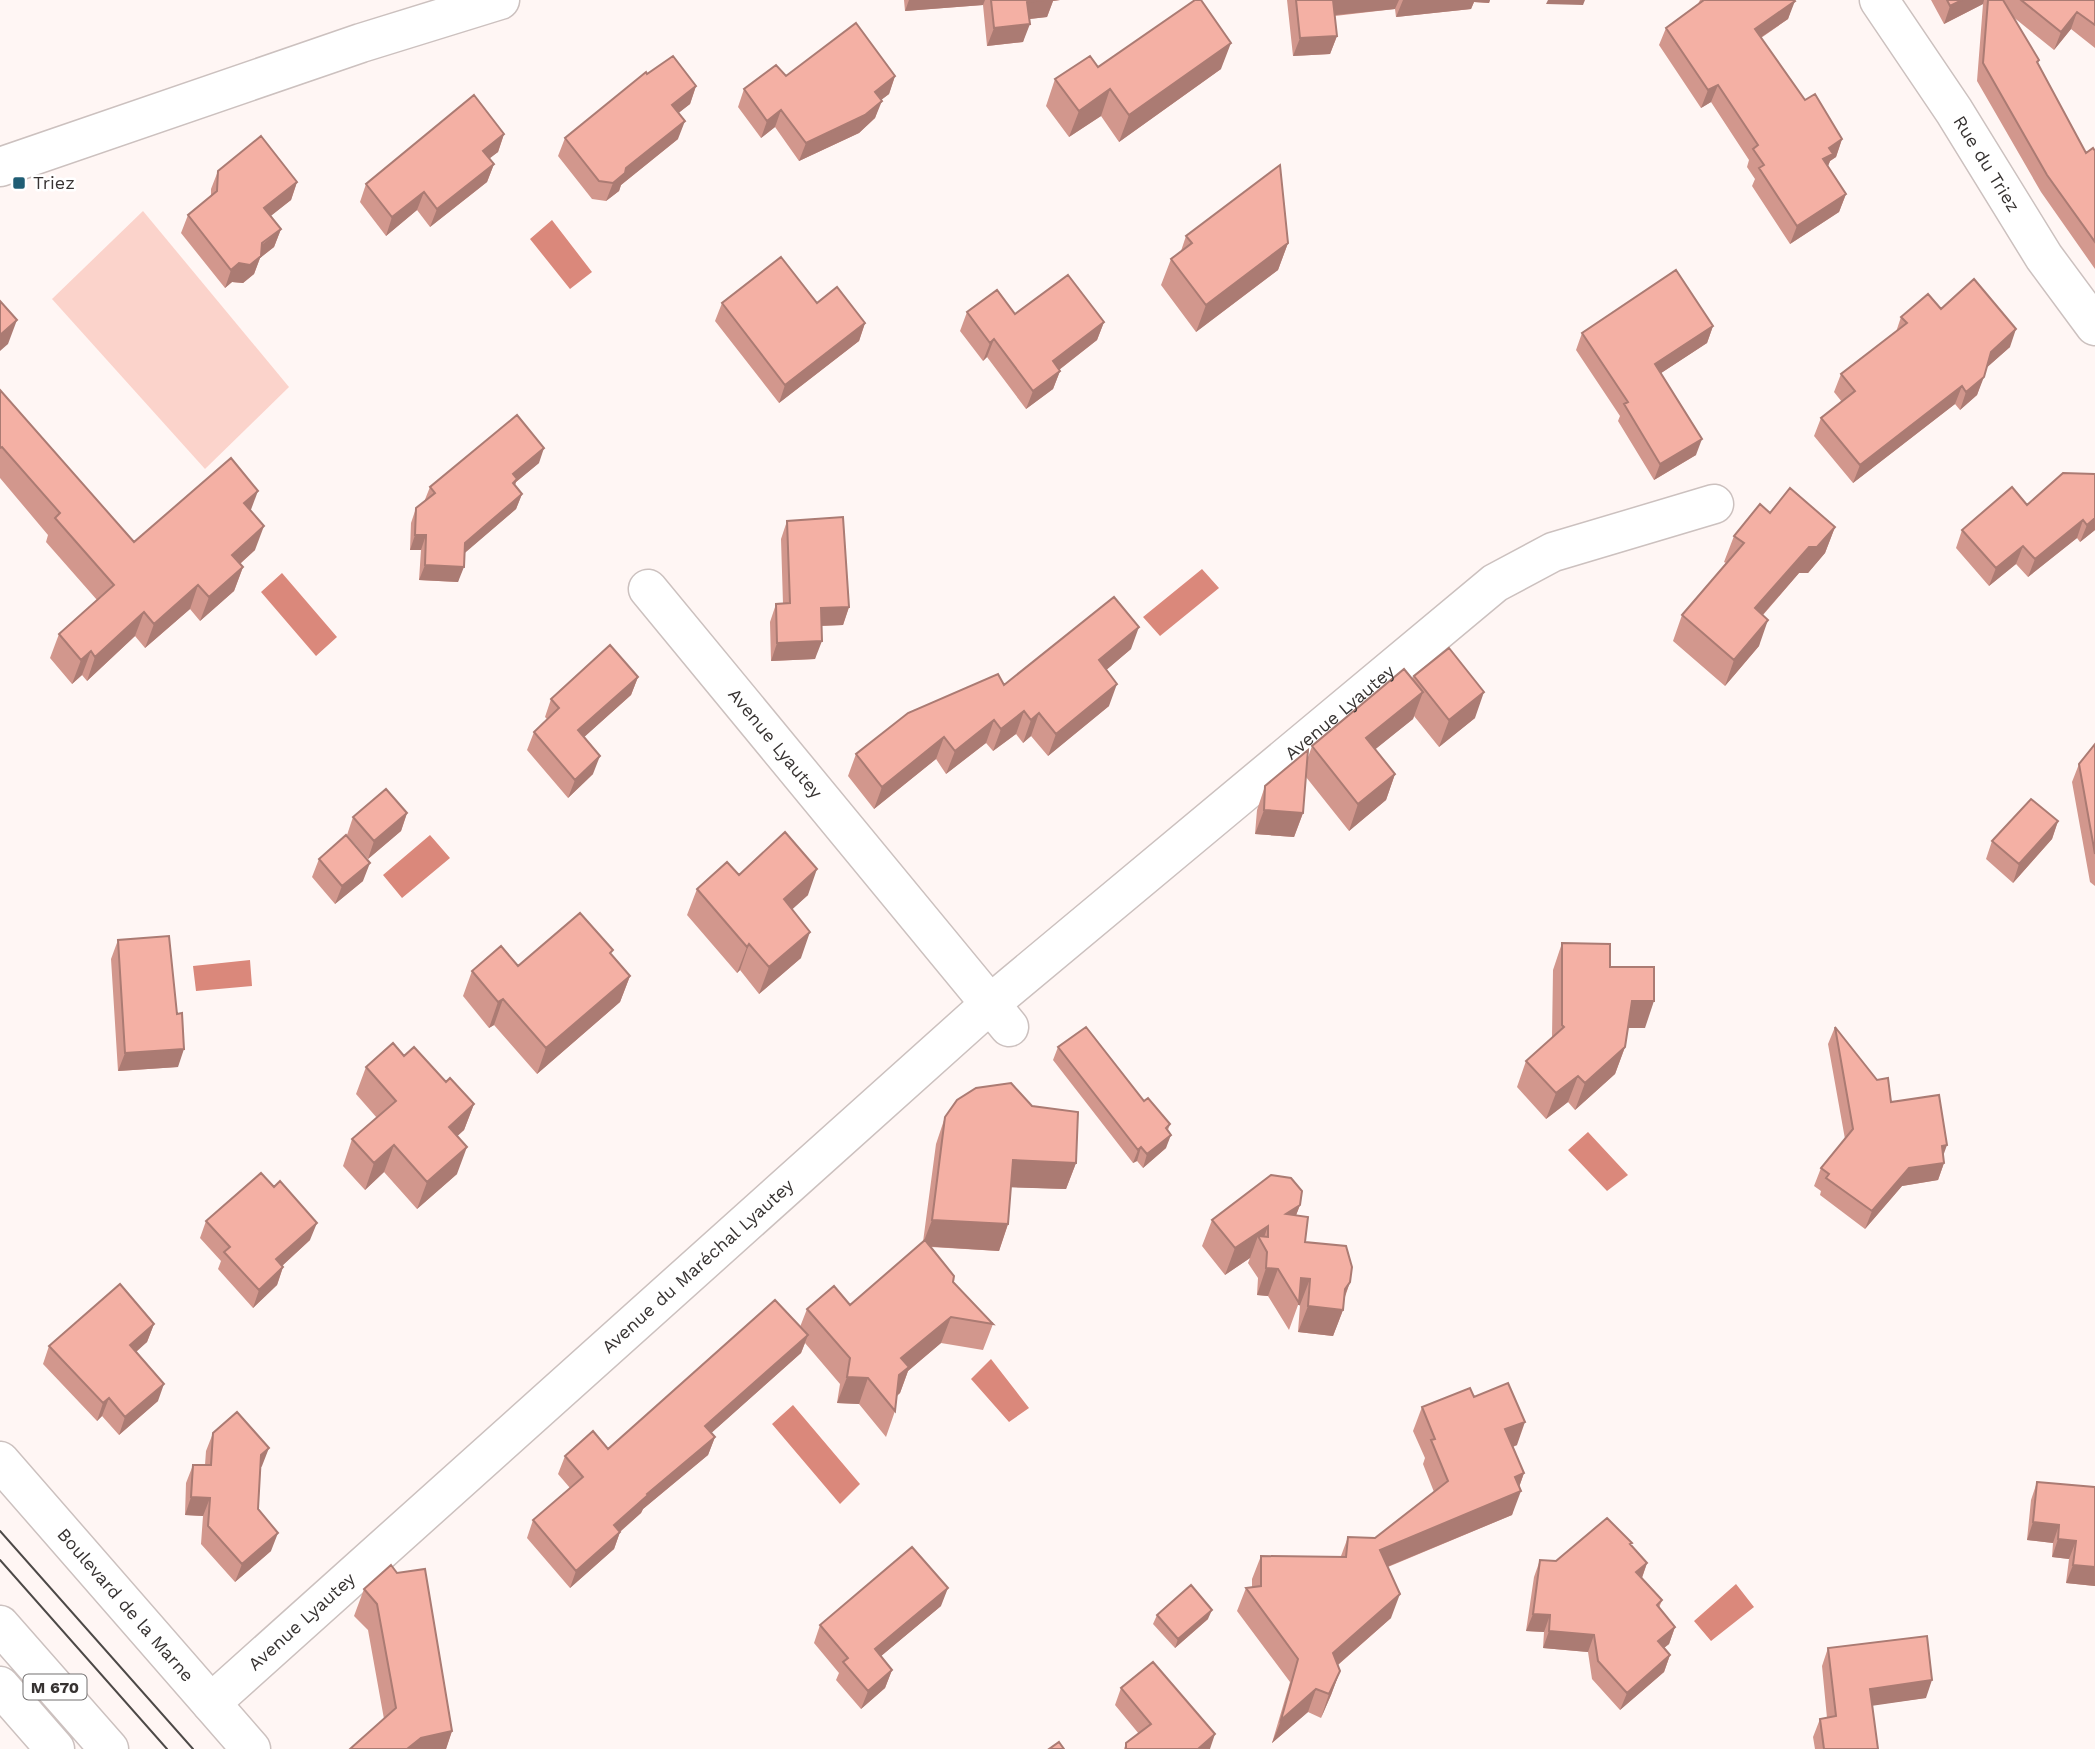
<svg xmlns="http://www.w3.org/2000/svg" width="2095" height="1749" viewBox="0 0 2095 1749" font-family="'Work Sans',sans-serif">
  <style>
    .green { fill: #fbd3cb }
    .water { fill: #da887b }
    .lines { fill: none; stroke-linecap: round; stroke-linejoin: round }
    .minor-casing { stroke: #ccc1bf; stroke-width: 41 }
    .major-casing { stroke: #ccc1bf; stroke-width: 41 }
    .minor { stroke: #fff; stroke-width: 38 }
    .major { stroke: #fff; stroke-width: 38 }
    .tram { stroke: #4d4947; stroke-width: 2 }
    .wall { fill: #d2978d }
    .shaded-wall { fill: #ab7b73 }
    .building { fill: #f4b0a4; stroke: #ab7b73; stroke-width: 2 }
    .poi-dot { fill: #205d74; stroke: #fff; stroke-width: 2.5 }
    .labels { text-anchor: middle; stroke-width: 5; stroke-linejoin: round; paint-order: stroke }
    .shield { fill: #fff; stroke: #737070; stroke-width: 2 }
    .shield-label { font-size: 16px; font-weight: bold; fill: #373332 }
    .street-label { font-size: 18px; fill: #373332; stroke: #fff }
    .poi-label { font-size: 18px; fill: #373332; stroke: #fff; text-anchor: start }
  </style>
  <rect width="100%" height="100%" fill="#fff6f4"/>
  <path class="green" d="M143,211l146,176 -84,82 -153,-170z"/>
  <path class="water" d="M552,220l40,52 -22,17 -40,-50z
    M1202,569l17,19 -59,48 -17,-19z
    M282,573l55,64 -21,19 -55,-64z
    M430,835l20,23 -48,40 -19,-23z
    M250,960l2,26 -56,5 -3,-25z
    M1588,1132l40,43 -21,16 -39,-41z
    M991,1359l38,49 -20,14 -38,-43z
    M793,1405l67,79 -20,20 -68,-80z
    M1736,1584l18,23 -43,34 -17,-20z"/>
  <g class="lines">
    <defs>
      <g id="minor">
        <path id="s1" d="M1879,0l75,111 90,146 51,69"/>
        <path d="M0,167l361,-124 139,-43"/>
        <path id="s2" d="M648,589l361,438"/>
        <path id="s3" d="M0,1461l251,288"/>
        <path id="s4" d="M211,1703l779,-699 505,-421 58,-31 161,-48"/>
      </g>
      <path id="major" d="M0,1625l109,124
        M0,1686l55,63"/>
    </defs>
    <use href="#minor" class="minor-casing"/>
    <use href="#major" class="major-casing"/>
    <use href="#minor" class="minor"/>
    <use href="#major" class="major"/>
    <path class="tram" d="M0,1531l193,218
      M0,1560l167,189"/>
  </g>
  <path class="wall" d="M904,0h156l-7,1 -6,16 -18,2 -6,23 -36,4 -4,-41 -78,6z
    M1287,0h203l-1,3 -15,-1 -3,7 -75,8 -1,-8 -60,7 2,20 -7,18 -37,2z
    M1700,0h94l-6,19 -27,19 44,62 37,39 -6,18 -6,4 -2,5 18,28 -7,18 -49,32 -38,-58 3,-7 -8,-12 2,-7 -38,-58 -10,6 -42,-63 7,-17 32,-24z
    M1931,0h164v48l-24,-19 -17,21 -42,-34 27,44 -1,3 48,90 9,-2v118l-54,-77 -64,-111 6,-77 -39,20z
    M1098,67l123,2 -102,73 -18,-26 -32,21 -23,-31 9,-27z
    M647,74l49,12 -6,18 -12,9v26l-57,46 -2,6 -13,10 -14,-2 -34,-43 7,-18z
    M786,76h109l-6,18 -8,6 -6,18 -16,15 -60,28 -24,-34 -14,11 -23,-31 6,-18z
    M504,134l-6,18 -9,6 5,6 -7,18 -57,45 -13,-17 -31,26 -26,-34 6,-18z
    M218,171l79,11 -6,18 -21,16 11,13 -7,18 -14,11 -6,16 -11,9 -11,-1 -7,6 -44,-55 7,-18 23,-19v-7z
    M1186,236l102,7 -10,27 -82,62 -35,-47 10,-26 10,-8z
    M722,303h95l48,20 -6,18 -80,62 -64,-82z
    M1941,309l69,38 -24,21 -9,27 -17,15 -5,-6 -102,79 -39,-47 7,-18 21,-16 -8,-10 7,-18 55,-42 5,-15z
    M967,312l48,2 89,8 -7,18 -38,30 1,1 -7,18 -27,20 -39,-52 -4,4 -23,-30z
    M1713,326l-6,17 -46,30 35,82 -42,25 -36,-59 2,-5 -44,-66 6,-17z
    M0,390l134,152 117,-31 4,39 -15,14 3,3 -9,24 -34,30 -10,-12 -45,39 -10,-12 -48,45 -5,-6 -10,9 -22,-26 9,-24 38,-34 -51,-58 2,-7 -48,-57z
    M539,463l-23,19 -1,3 7,9 -6,15 -52,44 -6,29 -39,-2 2,-30h-11l1,-27 5,-15 8,-6 6,-15z
    M2063,473l32,57 -15,12 -3,-4 -49,39 -12,-13 -27,22 -33,-38 6,-18 65,-25z
    M1770,513l65,14 -10,26 -17,20h-9l-36,42 -4,31 -34,40 -52,-45 9,-26 44,-52 -2,-1 10,-26z
    M787,521l62,86 -6,18 -21,1 -7,33 -44,2 -1,-39 6,-18h7l-2,-65z
    M1131,649l-25,21 3,36 -61,50 -17,-20 -8,7 -7,-9 -23,17 -7,-8 -40,31 -10,-15 -62,50 -26,-33 8,-22 148,-69z
    M1414,676l61,42 -36,29 -25,-31 -1,3 -38,30 20,25 -9,26 -37,31 -43,-54 -3,36 -9,24 -39,-3 2,-24 8,-24 43,-29 4,-11 100,-67z
    M638,677l-7,18 -47,42 9,37 -25,24 -41,-48 7,-18 13,-13 -2,-2 6,-18z
    M2095,744v142l-5,-4 -18,-100 7,-18z
    M407,813l-6,18 -33,28 -21,-24 6,-18z
    M2058,821l-6,18 -39,44 -27,-24 6,-18z
    M319,859l44,22 -28,23 -23,-27z
    M739,875l69,20 -16,14 9,49 -42,36 -19,-24 -3,3 -50,-58 10,-26z
    M118,940l59,74 1,53 -60,4 -7,-112z
    M1562,943l48,24 35,61h-17l-3,19 -10,27 -40,36 -7,-8 -22,17 -29,-32 9,-26 26,-23 1,-68z
    M611,955l19,21 -10,26 -83,72 -43,-49 -5,3 -26,-32 9,-25z
    M1835,1027l56,75 52,53 1,8 -6,17 -36,6 -37,43 -45,-34 1,-4 -7,-5 7,-18 24,-29 -17,-95z
    M1058,1047l86,54 26,23 -2,6 -2,18 -23,20 -6,-7 -4,2 -80,-103z
    M404,1056l42,26 28,22 -10,26 -7,6v38l-40,35 -33,-37 -19,18 -22,-24 9,-27 25,-21 -21,-24 10,-27z
    M945,1117l131,46 -10,26 -55,-2 -3,37 -9,27 -68,-4 22,35 40,42 -10,26 -42,-7 -33,28 -8,22 -3,3 -2,15 -9,26 -27,-33 -22,-1 3,-19 -35,-41 -4,10 -90,80 4,4 -7,18 -65,54 -2,4 -21,19 -6,17 -44,39 -43,-50 6,-18 37,-32 -12,-14 7,-18 43,-7 192,-122 7,-18 43,-4 73,-63 13,-98z
    M1300,1205l-4,10 9,27 45,40 -6,18 -1,10 -10,26 -35,-4 2,-27h-2l-9,25 -21,-34 -11,-1 1,-17 -10,-15 2,-5 -25,17 -23,-29 10,-26z
    M206,1221l104,19 -28,26 1,1 -6,18 -24,23 -35,-39 3,-8 -21,-23z
    M154,1324l-7,18 -11,9 22,50 -39,34 -17,-19 -5,5 -54,-57 6,-18z
    M1474,1397l43,48 -4,2 11,26 -5,14 -7,28 -124,52 3,51 -53,47 2,6 -9,24 -10,23 -13,-6 -36,31 18,-61 -53,-71 9,-23 6,-1v-8l9,-23h80l7,-19 27,1 59,-46 -11,-28 2,-6 -12,-27 9,-24z
    M213,1433l49,33 -2,2 -2,41 13,42 -36,31 -34,-38 2,-28 -18,-1 1,-32 7,-18h12l1,-14z
    M2037,1482l58,5v99l-29,-3 3,-24 -17,-2 1,-14 -26,-3 4,-40z
    M1631,1545l16,18 -5,15 20,22 -3,8 16,19 -6,17 -5,4 6,7 -6,17 -44,38 -28,-31 -4,-27 -45,-4 1,-16 -18,-1 8,-54 6,-17 16,1z
    M391,1565l61,166 -6,18h-96l34,-30 -16,-89 -14,-14 10,-27z
    M941,1606l-60,50 11,14 -7,18 -24,21 -25,-29 3,-7 -25,-30 6,-18z
    M1157,1615l51,4 -33,29 -22,-24z
    M1828,1648l98,50 -54,7 6,44h-63l-2,-12 7,-18 7,-1 -5,-52z
    M1121,1688l89,61h-86l2,-6 13,-9 -24,-29z"/>
  <path class="shaded-wall" d="M909,0h76l-2,5 -78,6z
    M1044,0h16l-7,1 -6,16 -26,3 6,-18z
    M1332,0h67l-4,9 -69,7z
    M1403,0h87l-1,3 -15,-1 -3,7 -75,8z
    M1548,0h37l-2,5 -37,-1z
    M1962,0h22l-1,4 -39,20 6,-18z
    M1795,1l-7,18 -40,27 7,-17z
    M2077,12l-6,17 -17,21 7,-18z
    M1030,24l-7,18 -36,4 7,-18z
    M1337,36l-7,18 -37,2 7,-18z
    M1231,43l-10,26 -102,73 10,-27z
    M895,76l-6,18 -20,15 6,-17z
    M1718,85l-7,17 -10,6 7,-18z
    M696,86l-6,18 -24,19 6,-18z
    M1110,89l-9,27 -32,21 10,-26z
    M882,101l-7,17 -16,15 -60,28 7,-18z
    M781,110l-6,17 -14,11 6,-17z
    M685,121l-7,18 -57,46 -2,6 -13,10 7,-18 13,-15z
    M504,134l-6,18 -22,17 7,-18z
    M1842,139l-6,18 -6,4 -4,10 -3,-12 6,-11z
    M494,164l-7,18 -57,45 7,-18z
    M297,182l-6,18 -34,27 7,-19z
    M424,192l-7,18 -31,26 6,-19z
    M1846,194l-7,18 -49,32 7,-18z
    M281,229l-7,18 -14,11 -6,16 -11,9 -11,-1 -7,6 6,-18z
    M1288,243l-10,27 -82,62 10,-27z
    M17,320l-9,24 -8,7v-16z
    M1104,322l-7,18 -51,40 7,-19z
    M865,323l-6,18 -80,62 6,-18z
    M1713,326l-6,17 -58,38 6,-17z
    M2016,329l-6,18 -26,23 7,-18z
    M994,339l-7,18 -4,4 7,-18z
    M1060,371l-7,18 -27,20 7,-18z
    M1984,377l-7,18 -17,15 6,-18z
    M1962,386l-7,18 -102,79 7,-18z
    M1702,439l-6,16 -42,25 6,-16z
    M544,448l-5,15 -23,19 -5,12 2,-20z
    M258,491l-9,24 -5,-12z
    M522,494l-6,15 -57,49 6,-15z
    M2095,518v12l-15,12 7,-17z
    M2083,520l-6,18 -49,39 7,-18z
    M264,526l-9,24 -32,29 9,-24z
    M1835,527l-10,26 -17,20h-9l-53,61 9,-26 54,-61z
    M415,535h11l-5,15h-11z
    M2023,546l-7,18 -27,22 7,-18z
    M425,565l39,2 -6,15 -39,-2z
    M243,567l-9,24 -34,30 9,-24z
    M198,585l-8,24 -45,39 9,-24z
    M849,607l-6,18 -28,1 6,-18z
    M144,612l-9,24 -48,45 8,-24z
    M1768,620l-9,26 -34,40 9,-26z
    M1139,627l-8,22 -40,34 8,-23z
    M822,641l-7,18 -44,2 6,-18z
    M91,651l-9,24 -10,9 9,-24z
    M638,677l-7,18 -59,53 6,-18z
    M1117,684l-8,22 -61,50 8,-22z
    M1423,692l-10,27 -56,45 9,-26z
    M1484,692l-9,26 -36,29 10,-27z
    M1024,711l-8,23 -23,17 8,-22z
    M1039,713l-8,23 -8,7 8,-23z
    M994,720l-8,23 -40,31 9,-23z
    M944,737l-8,22 -62,50 8,-22z
    M600,756l-7,18 -25,24 7,-18z
    M1395,774l-9,26 -37,31 9,-27z
    M1264,810l39,3 -9,24 -39,-3z
    M407,813l-6,18 -33,28 6,-18z
    M2058,821l-6,18 -39,44 6,-19z
    M370,863l-7,18 -28,23 7,-18z
    M817,869l-9,26 -34,31 10,-27z
    M810,932l-9,26 -42,36 10,-27z
    M749,944l-9,26 -3,3 10,-26z
    M630,976l-10,26 -83,72 9,-26z
    M503,999l-9,26 -5,3 9,-26z
    M1632,1001h22l-9,27h-22z
    M1625,1047l-10,27 -40,36 10,-27z
    M184,1049l-6,18 -60,4 7,-18z
    M1578,1076l-10,26 -22,17 10,-26z
    M474,1104l-10,26 -25,23 10,-26z
    M1171,1135l-5,13 -23,20 4,-14z
    M394,1145l-10,27 -19,18 9,-27z
    M1947,1145l-6,17 1,-16z
    M467,1147l-10,27 -40,35 10,-27z
    M1141,1147l-4,14 -4,2 5,-13z
    M1013,1160l63,3 -10,26 -63,-2z
    M1944,1163l-6,17 -36,6 -37,43 7,-18 37,-43z
    M1300,1205l-10,26 -4,-17z
    M932,1220l76,4 -9,27 -77,-5z
    M317,1223l-7,17 -40,37 6,-18z
    M1268,1226l-6,17 -4,-7 -8,22 -25,17 10,-27z
    M283,1267l-6,18 -24,23 6,-18z
    M1266,1268l12,1 -10,27 -11,-1z
    M1301,1278l9,1 -10,26h-2z
    M1350,1282l-10,27 3,1 -10,26 -35,-4 10,-26 37,-17z
    M951,1317l-10,26 -33,28 -8,22 -11,9 12,-44z
    M154,1324l-7,18 -23,21 6,-18z
    M808,1335l-7,18 -102,91 6,-18z
    M847,1377l21,1 -9,26 -22,-1z
    M164,1384l-6,17 -39,34 6,-18z
    M109,1398l-7,18 -5,5 6,-18z
    M1525,1422l-8,23 -20,7 8,-23z
    M715,1437l-7,18 -65,54 -2,4 -34,30 7,-18 33,-31z
    M269,1448l-7,18 -8,7 7,-18z
    M1524,1473l-7,20 4,-2 -9,24 -140,58 8,-23 135,-73z
    M191,1497l19,1 -7,18 -18,-1z
    M2033,1522l26,3 -6,18 -26,-3z
    M620,1532l-6,17 -44,39 6,-17z
    M278,1533l-7,18 -36,31 7,-18z
    M2058,1539l18,2 -7,18 -17,-2z
    M1647,1563l-6,17 -5,-8z
    M2073,1565l22,2v19l-29,-3z
    M948,1588l-7,18 -73,61 7,-18z
    M1400,1594l-9,24 -66,58 8,-23z
    M1212,1610l-4,9 -33,29 3,-9z
    M1533,1614l17,1 -6,17 -18,-1z
    M1675,1627l-6,17 -18,14 7,-17z
    M1549,1631l45,4 -6,17 -45,-4z
    M1670,1655l-6,17 -44,38 7,-17z
    M892,1670l-7,18 -24,21 7,-18z
    M1340,1671l-9,24 -10,23 8,-24z
    M1932,1680l-6,18 -62,9 6,-18z
    M1316,1689l-8,23 -36,31 9,-23z
    M452,1731l-6,18h-39l14,-11z
    M1215,1734l-5,15h-12z"/>
  <path class="building" d="M991,0h53l-17,2 3,22 -36,4z
    M1195,0h6l30,43 -102,72 -19,-26 -31,22 -24,-32 35,-23 8,11z
    M1296,0h37l4,36 -37,2z
    M1704,0h90l1,1 -40,28 50,71 10,-6 27,45 -13,9 4,6 -10,5 23,35 -49,32 -38,-58 5,-3 -11,-16 5,-4 -40,-60 -10,5 -42,-62z
    M1947,0h15l-12,6z
    M1988,0h15l36,60 -2,2 49,91 7,-5 2,3v91l-48,-67 -64,-112z
    M2021,0h74v25l-18,-13 -16,20z
    M856,23l39,53 -20,16 7,9 -17,14 -59,28 -25,-33 -14,11 -23,-32 32,-24 10,11z
    M673,56l23,30 -24,19 13,16 -59,47 -1,5 -12,10 -14,-2 -34,-43 81,-66 1,2z
    M474,95l30,39 -21,17 11,13 -57,45 -13,-17 -32,25 -26,-33z
    M261,136l36,46 -33,26 17,21 -19,14 -1,13 -11,9 -11,-2 -8,7 -43,-55 29,-24 1,-20z
    M1280,165l8,78 -82,62 -35,-46 21,-16 -6,-7z
    M781,257l36,46 20,-16 28,36 -80,62 -63,-82z
    M1676,270l37,56 -58,38 47,75 -42,25 -36,-60 4,-2 -46,-69z
    M1068,275l36,47 -51,39 7,10 -27,20 -39,-52 -4,4 -23,-31 30,-22 18,24z
    M1974,279l42,50 -25,23 -7,25 -18,15 -4,-6 -102,79 -39,-47 34,-27 -14,-17 66,-51 -6,-6 27,-23 13,15z
    M0,301l17,19 -17,15z
    M0,390l134,152 97,-84 27,33 -14,12 20,23 -32,29 11,12 -34,30 -11,-12 -44,39 -10,-12 -49,45 -4,-6 -10,9 -22,-26 55,-49 -59,-67 5,-5 -58,-66 -2,1z
    M517,415l27,33 -31,26 4,5 -4,4 9,11 -57,49 -1,24 -39,-2 1,-30h-11l1,-27 19,-15 -5,-6z
    M2063,473l32,1v44l-8,7 -4,-5 -48,39 -12,-13 -27,22 -34,-38 50,-43 15,18z
    M1790,488l45,39 -18,20h-8l-54,61 13,12 -34,40 -52,-45 62,-72 -10,-7 26,-32 10,9z
    M843,517l6,90 -28,1 1,33 -45,2 -1,-39 14,-1 -3,-82z
    M1114,597l25,30 -40,33 18,24 -61,50 -17,-21 -8,7 -7,-9 -23,18 -7,-9 -39,31 -11,-14 -62,50 -26,-33 52,-41 90,-39 6,11z
    M610,645l28,32 -60,53 22,26 -25,24 -41,-48 25,-24 -8,-9z
    M1449,648l35,44 -35,28 -35,-44z
    M1404,669l19,23 -57,46 29,36 -37,30 -46,-58z
    M2095,744v110l-16,-90z
    M1308,750l-5,63 -39,-3 1,-24z
    M386,789l21,24 -33,28 -21,-24z
    M2031,799l27,22 -39,43 -27,-23z
    M785,832l32,37 -33,30 26,33 -41,35 -20,-23 -2,3 -50,-58 30,-27 12,13z
    M346,835l24,28 -28,23 -23,-27z
    M580,913l33,37 -3,3 20,23 -84,72 -43,-49 -5,3 -26,-31 29,-25 17,20z
    M169,936l8,78 5,-1 2,36 -59,4 -7,-113z
    M1562,943l48,1v23h44v34h-22l-7,46 -40,36 -7,-7 -22,17 -30,-32 38,-34 -2,-2z
    M1086,1027l58,74 4,-3 22,26 -4,4 5,7 -24,19 -6,-7 -3,3 -80,-103z
    M1835,1027l42,53 11,-2 3,24 48,-7 8,50 -5,1 2,17 -35,5 -37,43 -46,-33 3,-4 -8,-6 32,-39z
    M393,1043l11,13 10,-9 32,35 4,-4 24,26 -25,23 18,20 -40,35 -33,-37 -20,18 -22,-24 44,-38 -30,-34z
    M1011,1083l21,23 46,6 -2,51 -63,-3 -5,64 -76,-4 13,-103 12,-17 19,-12z
    M261,1173l13,14 6,-6 37,42 -41,36 7,8 -24,23 -35,-38 6,-5 -24,-26z
    M1271,1175l20,3 11,13 -2,14 -14,9 22,3 -3,25 41,4 6,21 -2,15 -5,7 -2,21 -35,-4 2,-27 -9,-1 -2,25 -21,-34 -12,-1 1,-16 -9,-16 10,1v-11l-33,22 -23,-28z
    M925,1240l29,36 -1,6 40,42 -42,-7 -50,41 8,9 -10,8 -4,36 -27,-33 -21,-1 3,-19 -43,-49 27,-23 16,19z
    M120,1284l34,40 -24,21 34,39 -39,33 -16,-19 -6,5 -54,-57z
    M775,1300l33,35 -103,91 10,11 -68,57 1,1 -34,30 6,7 -44,39 -43,-51 50,-43 -18,-21 28,-25 15,18z
    M1508,1383l17,39 -20,7 19,44 -9,4 6,14 -141,59 20,44 -67,59 7,18 -11,23 -13,-5 -35,31 17,-61 -52,-71 15,-2v-30l85,1 2,-20 27,1 73,-57 -17,-41 4,-1 -13,-32 48,-19 4,9z
    M237,1412l32,36 -8,7 -3,54 20,24 -36,31 -34,-38 2,-28 -19,-1 2,-32h18l2,-32z
    M2037,1482l58,5v80l-22,-2 3,-24 -18,-2 1,-14 -26,-3z
    M1607,1518l25,25 -2,1 17,19 -11,9 26,28 -5,5 18,22 -17,14 12,14 -43,38 -29,-32 -4,-26 -45,-4 1,-16 -17,-1 7,-54 16,1z
    M912,1547l36,41 -73,61 17,21 -24,21 -25,-29 5,-4 -28,-33z
    M391,1565l6,8 28,-4 27,162 -31,7 -14,11h-57l46,-41 -19,-104 -13,-15z
    M1191,1585l21,25 -34,29 -21,-24z
    M1927,1636l5,44 -62,9 8,60h-54l-4,-30 16,-3 -8,-68z
    M1153,1662l62,72 -17,15h-72v-6l25,-19 -30,-36z
    M1059,1742l5,7h-15z"/>
  <rect class="poi-dot" x="12" y="176" width="14" height="14" rx="3.5"/>
  <g class="labels">
    <rect class="shield" x="23.5" y="1674.5" width="63" height="25" rx="5"/>
    <g class="shield-label">
      <text x="55" y="1693">M 670</text>
    </g>
    <g class="street-label">
      <text dy="6" stroke="none"><textPath href="#s1" startOffset="196">Rue du Triez</textPath></text>
      <text dy="6" stroke="none"><textPath href="#s4" startOffset="1502">Avenue Lyautey</textPath></text>
      <text dy="6" stroke="none"><textPath href="#s2" startOffset="200">Avenue Lyautey</textPath></text>
      <text dy="6" stroke="none"><textPath href="#s4" startOffset="654">Avenue du Maréchal Lyautey</textPath></text>
      <text dy="6" stroke="none"><textPath href="#s3" startOffset="191">Boulevard de la Marne</textPath></text>
      <text dy="6" stroke="none"><textPath href="#s4" startOffset="122">Avenue Lyautey</textPath></text>
    </g>
    <g class="poi-label">
      <text x="33" y="189">Triez</text>
    </g>
  </g>
</svg>
